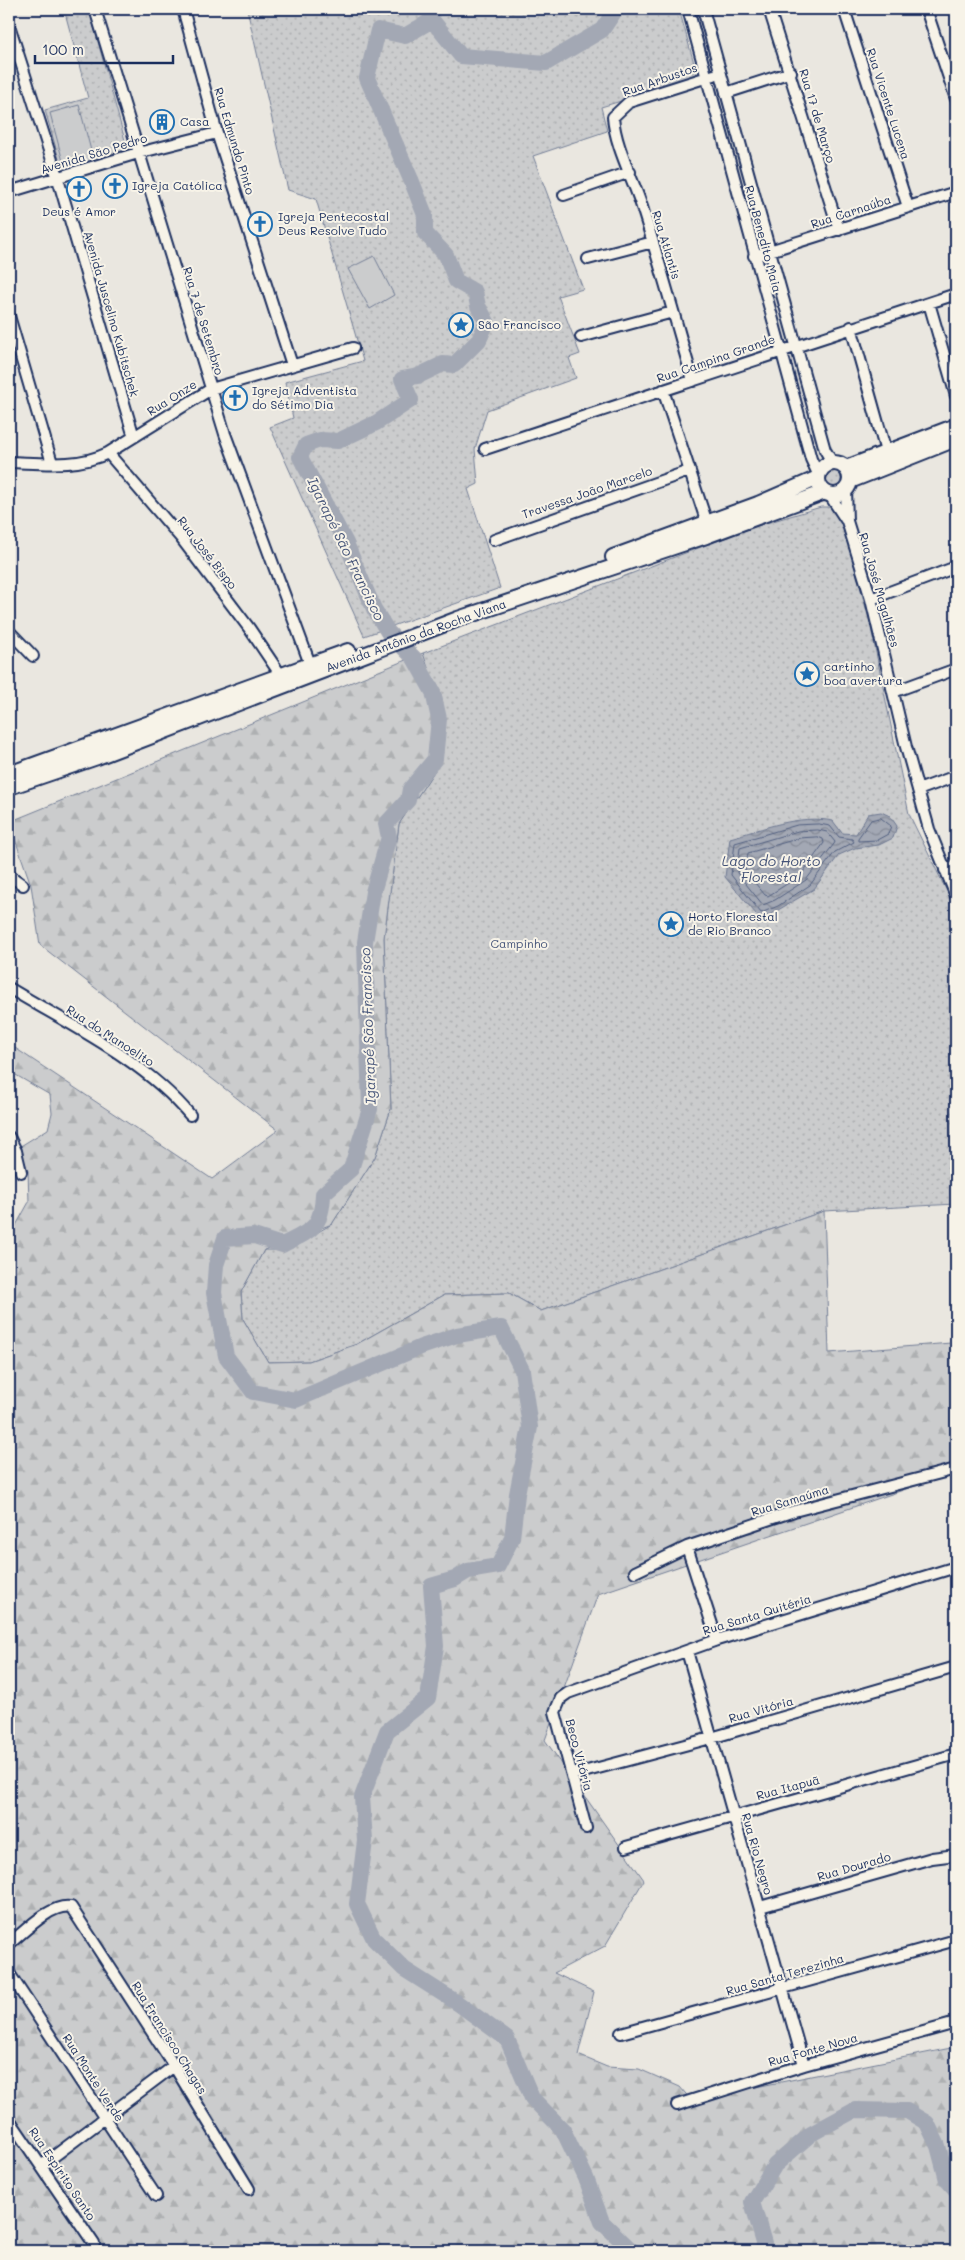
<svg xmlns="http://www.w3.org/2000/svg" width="965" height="2260" viewBox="0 0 965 2260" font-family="Mali,sans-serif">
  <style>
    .green { fill: url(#green-dots); stroke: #737e96 }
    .forest { fill: url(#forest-firs); stroke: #737e96 }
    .pitch { fill: #cbcccd; stroke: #737e96 }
    .water { fill: url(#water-waves); stroke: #6d7892 }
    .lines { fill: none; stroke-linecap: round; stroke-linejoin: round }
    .shore { stroke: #515f80; stroke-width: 1 }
    .river { stroke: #a3a8b4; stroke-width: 16 }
    .minor-casing { stroke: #1b2f5e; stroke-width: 14 }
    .major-casing { stroke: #1b2f5e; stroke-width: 18 }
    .minor { stroke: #f7f3e8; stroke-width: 10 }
    .major { stroke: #f7f3e8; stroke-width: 14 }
    .labels { text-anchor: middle; stroke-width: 4; stroke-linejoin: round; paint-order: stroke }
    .street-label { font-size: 12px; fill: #1b2f5e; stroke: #f7f3e8 }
    .poi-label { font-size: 12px; fill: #1b2f5e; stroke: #f7f3e8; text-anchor: start }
    .park-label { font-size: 12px; fill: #47567a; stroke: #f7f3e8 }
    .water-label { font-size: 14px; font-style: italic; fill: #445378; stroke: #f7f3e8 }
  </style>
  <defs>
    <pattern id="green-dots" width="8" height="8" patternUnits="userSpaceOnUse" patternTransform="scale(1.25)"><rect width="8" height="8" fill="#cbcccd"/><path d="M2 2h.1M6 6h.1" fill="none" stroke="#aeb0b2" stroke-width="1.8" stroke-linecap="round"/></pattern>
    <pattern id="forest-firs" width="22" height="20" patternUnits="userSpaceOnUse" patternTransform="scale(1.25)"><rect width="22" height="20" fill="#cbcccd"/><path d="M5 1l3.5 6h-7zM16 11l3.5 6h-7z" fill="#aeb0b2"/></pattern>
    <pattern id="water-waves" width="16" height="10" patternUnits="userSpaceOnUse" patternTransform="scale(1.25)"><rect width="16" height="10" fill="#a3a8b4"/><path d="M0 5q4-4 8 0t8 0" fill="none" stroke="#848996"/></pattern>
  </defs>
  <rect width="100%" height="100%" fill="#eae7e0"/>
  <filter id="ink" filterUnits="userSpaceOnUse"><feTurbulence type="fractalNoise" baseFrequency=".02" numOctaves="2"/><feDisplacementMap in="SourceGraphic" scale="10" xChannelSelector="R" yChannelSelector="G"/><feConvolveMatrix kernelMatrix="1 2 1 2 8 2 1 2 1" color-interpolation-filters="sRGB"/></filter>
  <g filter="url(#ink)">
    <path class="green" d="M64,9h25l40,146 -66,18 -18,-63 43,-12z
      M247,9h432l19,69 -97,29 6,24 -74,25 50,133 -25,7 22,58 -11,4 7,20 -89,32 -12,39 3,35 -10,5 32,99 -136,48 -94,-209 23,-9 -8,-36 78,-21 -47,-162 -28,-9z
      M825 479a8 8 0 1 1 16 0a8 8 0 1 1-16 0Z
      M821,507h10l7,4 6,17 26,95 39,191 47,96v294l-132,7 -283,100 -32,-18 -65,2 -87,49 -48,17 -41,1 -25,-43 -2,-27 23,-42h23l45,-26 43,-67 16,-48 -7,-171 15,-114 42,-63 -18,-108 333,-127z"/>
    <path class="forest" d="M423,653l22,65 -4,43 -42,63 -15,114 7,171 -16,48 -43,67 -68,26 -23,42 2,27 25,43 41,-1 48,-17 87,-49 65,-2 32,18 283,-100 5,142 122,-10 5,16v113l-358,122 -53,146 99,140 -39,66 -51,27 40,19 -16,63 29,12 32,2 41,18 11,13 265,-53v204h-947v-1013l20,-36 -1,-31 -9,-24 29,-18 4,-16 -2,-18 -41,-24v-27l203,135 66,-49 -238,-185 -9,-60 -22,-63z"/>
    <path class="pitch" d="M79,105l15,57 -29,7 -15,-56z
      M374,256l20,39 -24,14 -22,-40z"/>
    <path class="water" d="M881,812l9,4 7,10 -4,12 -14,7 -24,3 -16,7 -25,34 -53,31 -36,-43 5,-39c33,-9 68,-24 103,-17l9,12 14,1 12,-20z"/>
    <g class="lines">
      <path class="shore" d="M881,818l10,8 -3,8 -11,6 -19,1v-3l13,-18z
        M819,824l11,2 9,11 13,2 2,3 -19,10 -25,33 -32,21 -17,7 -30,-38 4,-32 62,-18z
        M818,830l9,2 8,10 -1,2 -28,36 -31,20 -12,5 -26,-32 3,-25 58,-17z
        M818,837l5,2 1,4 -23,32 -33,21 -3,-1 -20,-24 3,-18 52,-15z"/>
      <path class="river" d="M614,9v3l-12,18 -56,33 -85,-7 -29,-36 -27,16 -27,-6 -11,48 45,104 13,33v18l21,22 10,26 19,11 3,14 9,16 -8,18 -25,25 -11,-1 -25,12 -16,3 9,21 -35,23 -38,18 -18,-1 -14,5 -6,12 46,86 28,66 14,23 26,26 19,34 6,27 -4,40 -25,30 -2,11 -22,24 3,13 -16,55 -8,50 5,167 -19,60 -28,25c-1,35 -13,37 -41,51l-28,-9 -29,2 -9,27 -2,28 12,63 27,36 43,8 125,-53 36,-12 44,-7 21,42 8,57 -13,67 -5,44 -14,28 -30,5 -13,8 -24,7 5,60 -8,52 -41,33 -25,66 3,44 -8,63 17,35 30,30 55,35 48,35 25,59 31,32 23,48 16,44 30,29
        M763,2251l1,-8 -12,-41 23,-37 36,-31 44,-24 52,1 20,12 11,23 9,34 9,10"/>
      <defs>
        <path id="minor" d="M95,9l130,425 85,230
          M183,9l34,124 75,232
          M688,9l123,450 7,15
          M703,9l122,441 7,12
          M769,9l70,221
          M844,9l64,198
          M926,9l30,90
          M9,25l49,154 76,258
          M726,93l65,-21
          M9,192l129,-39 79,-20
          M564,195l66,-23
          M754,256l202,-64
          M588,259l65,-17
          M929,303l27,93
          M9,316l43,147
          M851,327l35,125
          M581,337l92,-25
          M693,381c-17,-59 -33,-118 -52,-177 -9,-27 -26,-59 -28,-87l16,-15 85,-27
          M663,390l44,133
          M485,449l471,-155
          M108,453l73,85 68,90 31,46
          M9,462c33,1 68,6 99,-9l103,-64 142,-41
          M846,489l1,32 24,78 35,148 23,82 27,67
          M829,494l17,26
          M494,540l195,-69
          M871,599l85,-32
          M9,631l24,25
          M893,692l63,-23
          M918,790l38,-14
          M945,870l11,-4
          M9,875l14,10
          M9,988c61,37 134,71 181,127
          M9,1137l7,14 5,21
          M687,1547l30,93
          M635,1572l52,-25 107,-36 162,-42
          M687,1651l117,414
          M572,1775l139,-37 245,-71
          M586,1828l-31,-116 6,-14 7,-5 149,-53 239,-73
          M626,1847l330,-93
          M760,1907l172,-49 24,-3
          M9,1944c15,-12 42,-41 62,-37l103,159 75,123
          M9,1973l147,223
          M621,2033l335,-93
          M677,2105l127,-40 152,-42
          M9,2119l85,125
          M41,2166l133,-100"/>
        <path id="major" d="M818 479a16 16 0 1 1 32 0a16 16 0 1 1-32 0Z
          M846,468l110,-42
          M850,481l106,-42
          M613,557l145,-53 60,-26
          M9,774l339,-123
          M9,787l88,-30 361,-138 248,-83 119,-44"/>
      </defs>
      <use href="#minor" class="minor-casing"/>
      <use href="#major" class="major-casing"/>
      <use href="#minor" class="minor"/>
      <use href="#major" class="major"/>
    </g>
  </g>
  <defs>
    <symbol id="building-ring" viewBox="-11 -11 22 22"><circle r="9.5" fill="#f7f3e8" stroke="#1f6fb2" stroke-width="1.5"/><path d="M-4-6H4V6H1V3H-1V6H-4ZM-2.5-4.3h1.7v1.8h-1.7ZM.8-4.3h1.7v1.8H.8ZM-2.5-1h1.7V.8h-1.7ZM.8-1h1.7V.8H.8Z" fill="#1f6fb2"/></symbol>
    <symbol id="church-ring" viewBox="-11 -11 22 22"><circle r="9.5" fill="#f7f3e8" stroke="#1f6fb2" stroke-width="1.5"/><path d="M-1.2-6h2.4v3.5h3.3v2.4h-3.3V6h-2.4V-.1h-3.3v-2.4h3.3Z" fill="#1f6fb2"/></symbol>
    <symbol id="sight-ring" viewBox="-11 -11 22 22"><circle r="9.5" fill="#f7f3e8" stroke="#1f6fb2" stroke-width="1.5"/><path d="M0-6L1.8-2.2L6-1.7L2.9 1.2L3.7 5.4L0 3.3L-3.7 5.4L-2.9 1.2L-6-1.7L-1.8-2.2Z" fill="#1f6fb2"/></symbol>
  </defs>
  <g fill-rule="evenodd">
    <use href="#building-ring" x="148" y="108" width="28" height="28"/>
    <use href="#church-ring" x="101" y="172" width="28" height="28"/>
    <use href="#church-ring" x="65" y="175" width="28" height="28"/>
    <use href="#church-ring" x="246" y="210" width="28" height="28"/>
    <use href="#sight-ring" x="447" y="311" width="28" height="28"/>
    <use href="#church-ring" x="221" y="384" width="28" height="28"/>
    <use href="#sight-ring" x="793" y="660" width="28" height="28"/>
    <use href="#sight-ring" x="657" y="910" width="28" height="28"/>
  </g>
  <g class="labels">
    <g class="street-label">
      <text transform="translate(660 80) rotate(-19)" y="4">Rua Arbustos</text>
      <text transform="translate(888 104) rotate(72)" y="4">Rua Vicente Lucena</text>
      <text transform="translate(817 116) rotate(73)" y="4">Rua 17 de Março</text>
      <text transform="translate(234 141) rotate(73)" y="4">Rua Edmundo Pinto</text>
      <text transform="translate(94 154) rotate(-17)" y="4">Avenida São Pedro</text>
      <text transform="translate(851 212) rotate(-18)" y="4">Rua Carnaúba</text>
      <text transform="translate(763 239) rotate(75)" y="4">Rua Benedito Maia</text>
      <text transform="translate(666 245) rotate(73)" y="4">Rua Atlantis</text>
      <text transform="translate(111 314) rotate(74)" y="4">Avenida Juscelino Kubitschek</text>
      <text transform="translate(203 321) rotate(73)" y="4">Rua 7 de Setembro</text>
      <text transform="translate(716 359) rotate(-19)" y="4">Rua Campina Grande</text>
      <text transform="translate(172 398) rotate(-32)" y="4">Rua Onze</text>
      <text transform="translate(587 493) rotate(-19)" y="4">Travessa João Marcelo</text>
      <text transform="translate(207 553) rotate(52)" y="4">Rua José Bispo</text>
      <text transform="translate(879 590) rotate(74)" y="4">Rua José Magalhães</text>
      <text transform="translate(416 636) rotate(-20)" y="4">Avenida Antônio da Rocha Viana</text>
      <text transform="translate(110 1036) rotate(33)" y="4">Rua do Manoelito</text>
      <text transform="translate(790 1501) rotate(-17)" y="4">Rua Samaúma</text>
      <text transform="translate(757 1615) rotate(-17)" y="4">Rua Santa Quitéria</text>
      <text transform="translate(761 1710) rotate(-16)" y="4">Rua Vitória</text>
      <text transform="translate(579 1755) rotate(75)" y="4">Beco Vitória</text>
      <text transform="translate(788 1788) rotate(-15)" y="4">Rua Itapuã</text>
      <text transform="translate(757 1854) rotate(74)" y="4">Rua Rio Negro</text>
      <text transform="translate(854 1867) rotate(-16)" y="4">Rua Dourado</text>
      <text transform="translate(785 1975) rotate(-16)" y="4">Rua Santa Terezinha</text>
      <text transform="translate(169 2038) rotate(58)" y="4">Rua Francisco Chagas</text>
      <text transform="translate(813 2050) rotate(-16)" y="4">Rua Fonte Nova</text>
      <text transform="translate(93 2078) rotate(57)" y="4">Rua Monte Verde</text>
      <text transform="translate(62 2174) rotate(56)" y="4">Rua Espírito Santo</text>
    </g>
    <g class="poi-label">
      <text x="180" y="126">Casa</text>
      <text x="132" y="190">Igreja Católica</text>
      <text x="79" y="216" text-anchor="middle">Deus é Amor</text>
      <text x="278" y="221">Igreja Pentecostal<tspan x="278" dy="14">Deus Resolve Tudo</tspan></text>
      <text x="478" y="329">São Francisco</text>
      <text x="252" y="395">Igreja Adventista<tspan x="252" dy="14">do Sétimo Dia</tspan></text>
      <text x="824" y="671">cartinho<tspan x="824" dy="14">boa avertura</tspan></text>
      <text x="688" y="921">Horto Florestal<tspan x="688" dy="14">de Rio Branco</tspan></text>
    </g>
    <g class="park-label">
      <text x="519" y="948">Campinho</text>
    </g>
    <g class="water-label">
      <text transform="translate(346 549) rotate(64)" y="5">Igarapé São Francisco</text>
      <text x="771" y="866">Lago do Horto<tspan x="771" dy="16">Florestal</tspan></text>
      <text transform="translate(368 1026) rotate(-92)" y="5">Igarapé São Francisco</text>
    </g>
  </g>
  <rect width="965" height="2260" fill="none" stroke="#f7f3e8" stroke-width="30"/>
  <rect x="15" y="15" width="935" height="2230" fill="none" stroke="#1b2f5e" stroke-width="2" filter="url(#ink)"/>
  <path d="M35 55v8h138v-8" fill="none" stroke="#1b2f5e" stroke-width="2.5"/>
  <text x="42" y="55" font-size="15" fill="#1b2f5e" stroke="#f7f3e8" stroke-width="4" paint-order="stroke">100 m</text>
</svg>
